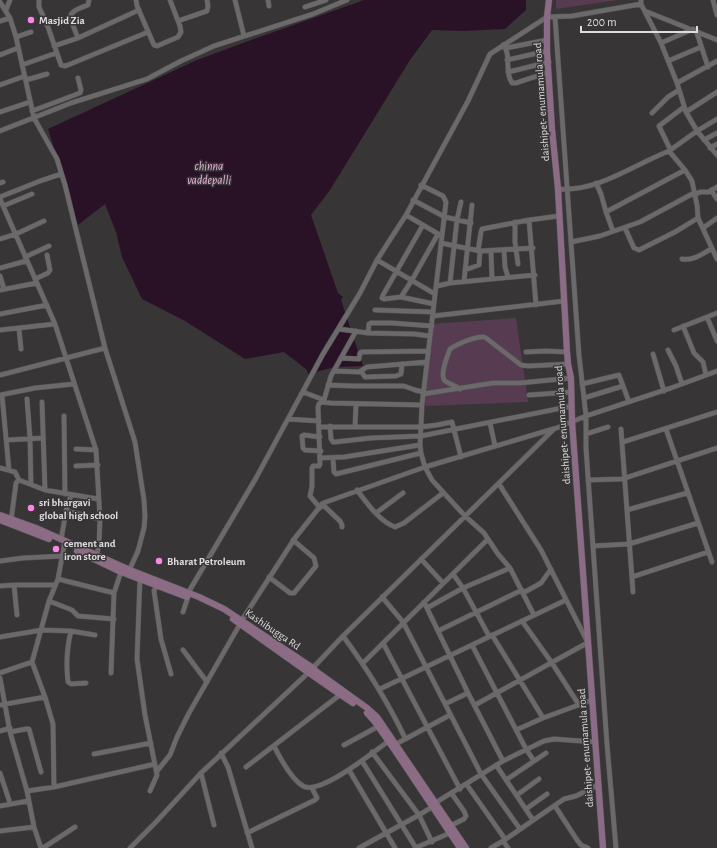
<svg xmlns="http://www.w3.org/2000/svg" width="717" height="848" viewBox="0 0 717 848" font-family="'Alegreya Sans',sans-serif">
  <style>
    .green { fill: #573c51 }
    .water { fill: #2a1226 }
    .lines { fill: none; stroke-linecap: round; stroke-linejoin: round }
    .street-casing { stroke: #545254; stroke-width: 5.5 }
    .secondary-casing { stroke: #545254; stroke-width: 7 }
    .street { stroke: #6c696b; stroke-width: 4.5 }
    .secondary { stroke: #8b6c84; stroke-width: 6 }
    .poi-dot { fill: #fb86e5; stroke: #383537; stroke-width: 1.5 }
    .labels { text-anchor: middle; stroke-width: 3; stroke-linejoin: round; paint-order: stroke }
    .poi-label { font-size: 11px; font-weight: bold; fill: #dedcde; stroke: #383537; text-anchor: start }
    .street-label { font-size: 11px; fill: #dedcde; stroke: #383537 }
    .water-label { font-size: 12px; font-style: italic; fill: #e9b4dd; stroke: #383537 }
  </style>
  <rect width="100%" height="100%" fill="#383537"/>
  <path class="green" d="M556,0h62l-62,9z
    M516,318l12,84 -103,4 6,-82z"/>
  <path class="water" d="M364,0h162v10l-21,19 -42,2 -31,-1 -22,30 -80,130 -19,25 27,78 5,4 -2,3 22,66 -28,1 -27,7 -1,-4 -23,-18 -39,7 -60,-38 -43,-22 -20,-42 -6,-25 -11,-28 -27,21 -30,-96 149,-69 60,-22z"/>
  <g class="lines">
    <defs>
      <path id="street" d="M39,0v7l9,20 13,38 4,1 3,-1 80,-33
        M136,0l1,6 17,39 3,1 21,-9 3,-5 -1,-6 -10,-26
        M235,0l9,36
        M268,0l1,6
        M641,0v4l20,39 16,40 9,29 11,19 20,-12
        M713,0l4,15
        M0,2l10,16 6,19 18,81 23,41 8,26 40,163 30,94 9,58 1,17 -1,11 -6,23 -10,22
        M305,7l21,-7
        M6,10l4,-10
        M645,11l72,29
        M555,17l24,338 7,61v32l21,296 9,104
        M0,21l10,-3
        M178,21l29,-10 1,-5 -1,-6
        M696,30l12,37
        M16,37l15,-5
        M78,38l-8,-20c1,-8 11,-10 18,-13l1,-5
        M661,43l32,-14
        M503,45c9,9 1,27 9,38h4l33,-11
        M54,46l24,-8 61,-28
        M506,48l41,-8
        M0,55l18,-7
        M507,60l40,-9
        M668,61l33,-14
        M22,65l34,-12
        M508,72l41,-10
        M26,80l21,-6
        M677,83l40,-22
        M0,85l25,-9
        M32,111l48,-18 1,-3 -3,-12
        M0,112l30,-10
        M686,112l31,-20
        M652,113l16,-16 11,-7
        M0,131l71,-28 76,-24 34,-18 33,-15 99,-32 34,-14
        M704,140l13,-7
        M710,148l7,-4
        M670,149l-11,-23 25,-19
        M717,155l-20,-24 -28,20 16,19 7,11 5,24 1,13 19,41
        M0,183l3,-1
        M596,183l5,11 5,18 79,-42
        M421,185l22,11 3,6 -24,203 -2,40 1,8 4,14 7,13 33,36 19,17 14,21 12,14
        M558,189c40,3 75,-24 111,-38
        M711,190l6,9
        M694,195l6,-3h9l8,-5
        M0,197l40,-16 21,-7
        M0,199l55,125 41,126 4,69 -1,26 -3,13
        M413,200l32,17 26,6
        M3,206l29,-12
        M606,212l7,19
        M406,215l34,20
        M529,220l7,85
        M515,222v20l3,22
        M423,225l-40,70 -1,3 2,1 17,-2 11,-17 26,-46
        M625,228l9,20 5,2 36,-18 23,-14
        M703,228l14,-10
        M0,239l16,-5 28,-13
        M571,242l29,-6 40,-14 54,-29
        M441,243l39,8 53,-3
        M504,250l1,17 3,10
        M478,251l3,-19 1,-3 47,-9 30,-4
        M491,251l1,28
        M25,257l24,-11
        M682,259c11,2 20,-5 29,-10
        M377,260l58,34
        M0,268l26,-7
        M465,270l14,-5 1,-14
        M0,276l4,13
        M35,279l13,-6 2,-3 -3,-15
        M464,281l8,-76
        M450,283l7,-63 4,-18
        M437,286l13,-3 85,-8
        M0,290l37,-7
        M401,297l33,7
        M375,310l58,2
        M0,314l47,-9
        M433,316l131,-15
        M707,317l10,24
        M683,326l11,27 9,9 3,13
        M19,328l2,21
        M339,329l29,4 46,1 16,2
        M0,330l55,-6
        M674,330l43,-17
        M368,333l1,-9 2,-1h21l40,3
        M668,350l8,16 6,18
        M526,352l20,-1 21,1
        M653,354l11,37
        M341,358l18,1 1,-6 2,-1 66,-1
        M334,371l25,1 8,-5 60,-5
        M361,371l4,6 31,-1 5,-2 1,-10
        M0,375l105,-27
        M582,384l37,-9 10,27
        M328,385l26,1h50l11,4 8,2
        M460,389c-5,-4 -11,-5 -15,-8 -6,-6 3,-26 5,-32 7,-5 30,-15 36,-11l35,27 7,1 40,-2
        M303,392l21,8
        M423,394l70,-11h27l51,-5
        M0,395l35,-7 39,-4
        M2,395l7,75
        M529,395l43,-3
        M584,398l39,-12
        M27,399l3,39 1,46
        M42,402l3,88
        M321,402l10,1 91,2
        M64,416l1,78
        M288,419l31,2
        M490,423l5,23
        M330,426l1,13 2,3h2l36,-4 50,-2 151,-30
        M319,427h102l16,-2 15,-3 9,35
        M355,427l1,-23
        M621,429l12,163
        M666,429l46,133
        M586,434l22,-7
        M320,437l-16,-2 -2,1 1,12 2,2 16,1
        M7,440l36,-2
        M623,442l94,-30
        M76,449l20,1
        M320,458l24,-1 76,-12
        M333,459l1,13 2,2 85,-21
        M76,466l22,-1
        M0,468l15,4 4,8 26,10 53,9
        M588,480l34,-1 95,-31
        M499,484l42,66 46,91
        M357,490c10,13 22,31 38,37l9,-4 39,-30
        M322,504l18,17 2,4v2
        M320,508l-10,-12 2,-10v-18l1,-2h6l1,-2 -2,-57 1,-3 5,-4 7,-24 25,-45
        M627,510l60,-17
        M66,511l34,8
        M376,513l27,-20
        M11,521l5,-38 3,-3
        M61,540l5,-29 5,-16
        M593,546l36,-2 69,-21
        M421,559l22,24
        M0,561l23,-3 40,-2
        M453,574l10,14 26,48
        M269,577l21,16h4l22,-27 -2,-8 -21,-18
        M632,577l76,-25
        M140,578l-3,81 8,56 12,60 -7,16
        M58,579l56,14
        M158,583l-4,8 7,48 10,35
        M14,585l3,30
        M0,586l14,-1h41
        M188,593l68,-115 67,-124 37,-61 17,-33 29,-45 62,-114 22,-47 57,-37 25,-1 69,-12
        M523,593l18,-10 10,-14
        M382,597l21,25 78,152 39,55
        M49,601l23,9 6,6 36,3
        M424,602l44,91 35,68
        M427,608l36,-20 47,-20 24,47
        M183,612l5,-15
        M242,620l53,-82 27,-34 4,-2 99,-35 128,-38
        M522,621l30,42 27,42
        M71,631c-4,16 -5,34 -3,51l3,2 15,-1
        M438,631l84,-41
        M492,635l51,83
        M343,636c25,34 44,64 62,102
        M0,637l42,-7 29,1 24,4
        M383,643l77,146
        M472,645l54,104 8,12
        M183,650l24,32
        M363,663l125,-124
        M0,673l32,-11
        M111,673l3,-80 7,-21
        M0,678l10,54 17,59 7,36 7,21
        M380,689l186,-89
        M445,704l23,-11
        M0,705l45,-8
        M475,705l112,-62
        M516,730l27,-12 49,-18
        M0,731l10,-3
        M10,732l16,-3h3l12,43
        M396,744l54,-29
        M344,745l35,-19
        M274,746c6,12 17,33 29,40 17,10 71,-35 86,-45
        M372,752l47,63 13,27
        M221,753l7,14 24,81
        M94,754l57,-11
        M362,761l54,87
        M496,765l37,55
        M246,767l95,-73
        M349,770l46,78
        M157,771l13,-16 7,-18 12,-24 51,-89
        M0,773l9,27
        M201,773l13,52
        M506,780l40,-27
        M467,785l38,54
        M54,787l-1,-63 -8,-27 -13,-35 17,-61 9,-22 7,-38
        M27,791l27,-4 101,-23
        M517,795l22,-16
        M435,803l68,-42 41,-20 10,-2 41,3
        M0,806l28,-5
        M555,806l22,34 4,5 7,3
        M526,809l21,-15
        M450,826l14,-7 2,-3 -2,-5 -12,-17
        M0,831l34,-4
        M247,833l68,-33 2,-2 -5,-10
        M503,841l5,7
        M43,848l32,-21
        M130,848l26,-26 45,-49 107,-100 35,-37 211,-207 32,-13 85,-28 46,-17
        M359,848l60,-33 13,-8
        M415,848l35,-15
        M491,848l12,-7 61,-42 12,-3 22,-11"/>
      <path id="secondary" d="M549,0l-2,17v34l5,78 6,60 9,163 1,12 3,14 1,43 31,427
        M0,515l36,13 94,42 69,27 25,12 89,59 4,4 50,36 10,9 89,131
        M0,520l49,19
        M77,551l44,21 66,25
        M233,619c40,28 79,57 120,84
        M367,713l8,9 21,30 64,96"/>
    </defs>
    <use href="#street" class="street-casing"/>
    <use href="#secondary" class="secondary-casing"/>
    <use href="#street" class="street"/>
    <use href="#secondary" class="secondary"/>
  </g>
  <g class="poi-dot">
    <circle cx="31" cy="20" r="4"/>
    <circle cx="31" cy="508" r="4"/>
    <circle cx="56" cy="549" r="4"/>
    <circle cx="159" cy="561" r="4"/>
  </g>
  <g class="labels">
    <g class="poi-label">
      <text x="39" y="24">Masjid Zia</text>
      <text x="39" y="506">sri bhargavi<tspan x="39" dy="13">global high school</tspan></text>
      <text x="64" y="547">cement and<tspan x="64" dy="13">iron store</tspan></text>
      <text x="167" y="565">Bharat Petroleum</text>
    </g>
    <g class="street-label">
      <text transform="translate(541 102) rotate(-94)" y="4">daishipet- enumamula road</text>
      <text transform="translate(562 425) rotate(-94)" y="4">daishipet- enumamula road</text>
      <text transform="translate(273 629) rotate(34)" y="4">Kashibugga Rd</text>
      <text transform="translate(585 748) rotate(-94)" y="4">daishipet- enumamula road</text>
    </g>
    <g class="water-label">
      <text x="209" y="170">chinna<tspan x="209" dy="14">vaddepalli</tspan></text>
    </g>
  </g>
  <path d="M581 26v6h116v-6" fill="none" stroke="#dedcde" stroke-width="2"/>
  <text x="587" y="26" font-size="12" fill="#dedcde" stroke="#383537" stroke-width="3" paint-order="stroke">200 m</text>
</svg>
